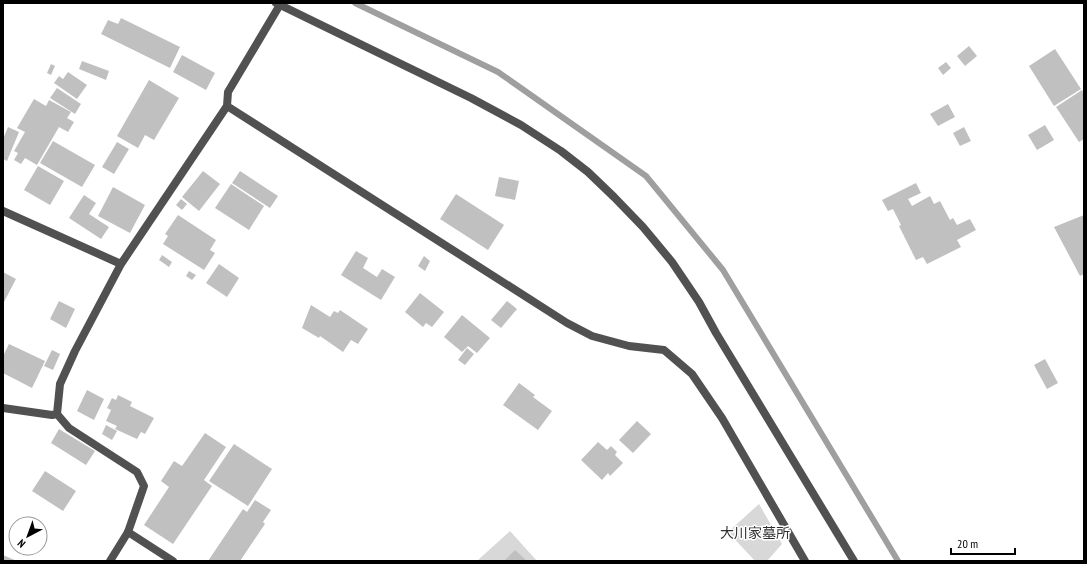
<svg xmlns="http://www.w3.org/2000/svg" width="1087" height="564" viewBox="0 0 1087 564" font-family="'PT Sans Narrow','Noto Sans JP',sans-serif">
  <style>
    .green { fill: #d8d8d8 }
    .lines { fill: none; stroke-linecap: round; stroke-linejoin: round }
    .stream { stroke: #9f9f9f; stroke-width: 6 }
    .building { fill: #c0c0c0 }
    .service { stroke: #515151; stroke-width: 8 }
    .minor { stroke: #515151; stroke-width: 8 }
    .tertiary { stroke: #515151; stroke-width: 8 }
    .labels { text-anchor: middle; stroke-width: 3; stroke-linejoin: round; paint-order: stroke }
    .park-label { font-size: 14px; fill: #2f2f2f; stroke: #fff }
  </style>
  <rect width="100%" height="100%" fill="#fff"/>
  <path class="green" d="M759,504l23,40 -15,17h-12l-27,-29z
    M510,531l27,30h-60z"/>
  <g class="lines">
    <path class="stream" d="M355,3l143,69 148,104 77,94 175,291"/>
  </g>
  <path class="building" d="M121,18l59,29 -10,21 -69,-34 7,-14 10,4z
    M969,46l8,10 -12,10 -8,-10z
    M1055,49l26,40 -27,17 -25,-40z
    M182,55l33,18 -9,17 -33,-18z
    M82,61l27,10 -3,9 -27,-11z
    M946,62l5,6 -8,7 -5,-7z
    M51,64l4,2 -4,9 -4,-2z
    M68,72l19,13 -10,14 -23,-16 5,-7 4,3z
    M149,80l30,18 -25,42 -9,-5 -7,13 -21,-12z
    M57,88l24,16 -6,10 -25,-16z
    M1082,90l2,4v45l-5,3 -23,-35z
    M34,99l12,7 3,-6 22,12 -4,6 7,4 -6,10 -9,-5 -22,38 -12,-7 -4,6 -7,-4 4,-7 -4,-2 11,-19 -8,-4z
    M948,104l7,13 -17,9 -8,-12z
    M1045,125l9,15 -17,10 -9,-15z
    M8,127l11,5 -12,29 -4,-2v-20z
    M964,127l7,14 -11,5 -7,-13z
    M53,141l42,24 -13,22 -42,-24z
    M117,142l12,7 -15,25 -12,-7z
    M38,166l26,15 -14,24 -26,-15z
    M203,171l17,13 -21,27 -17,-14z
    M240,171l38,25 -8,12 -38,-25z
    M499,177l20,4 -4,19 -20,-4z
    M916,183l5,10 -13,6 4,7 18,-10 4,8 6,-3 10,19 3,-2 4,7 13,-6 6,11 -19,10 4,7 -34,17 -4,-7 -7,3 -17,-34 2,-1 -8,-16 -5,2 -6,-11z
    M231,184l33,22 -15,24 -34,-22z
    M113,187l32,18 -15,28 -32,-17z
    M456,194l48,31 -16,25 -48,-31z
    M84,195l12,8 -7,11 20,13 -8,12 -32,-21z
    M181,199l6,5 -5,6 -6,-5z
    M178,215l38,25 -6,10 5,3 -11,17 -41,-26 5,-8 -3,-2z
    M1084,215v59l-4,2 -26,-49z
    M356,251l12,7 -5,10 14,9 5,-8 13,8 -14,23 -40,-25z
    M162,255l10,7 -3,5 -10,-7z
    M424,256l6,5 -5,10 -7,-5z
    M219,264l20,14 -12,19 -21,-14z
    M189,271l7,4 -4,5 -6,-4z
    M3,272l13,7 -13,25z
    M420,293l24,19 -12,15 -6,-4 -3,4 -18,-15z
    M59,301l16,8 -9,19 -16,-9z
    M507,301l10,8 -16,19 -10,-8z
    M311,305l19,12 4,-6 4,2 2,-3 28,19 -10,15 -7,-4 -8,12 -23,-16 -1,2 -17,-10z
    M462,315l28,23 -13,15 -9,-7 -6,6 -18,-15z
    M9,344l36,17 -13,27 -29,-15v-17z
    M467,348l7,6 -9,11 -7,-5z
    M52,350l8,4 -7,16 -9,-4z
    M1045,359l13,24 -11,6 -13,-24z
    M519,383l16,12 -2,2 19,14 -14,19 -35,-25z
    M87,390l17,9 -10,21 -17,-9z
    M118,395l14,7 -2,4 24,12 -9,16 -4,-2 -4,7 -22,-10 2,-3 -11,-5 5,-11 -4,-2 5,-10 4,2z
    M637,421l14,13 -18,19 -14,-13z
    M106,425l11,6 -5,9 -10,-6z
    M59,429l36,22 -9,14 -35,-22z
    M205,433l21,14 -22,33 8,6 -39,58 -29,-19 25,-38 -8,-6 13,-20 8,5z
    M598,442l9,8 4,-4 6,6 -2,3 8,8 -13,13 -2,-3 -6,7 -21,-20z
    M234,444l38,25 -24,37 -39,-25z
    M45,471l31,20 -13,20 -31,-20z
    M255,500l16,10 -8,12 2,2 -25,37h-32l35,-52 4,3z
    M515,550l12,11h-23z
    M3,555l14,6h-14z"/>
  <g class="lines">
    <path class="service" d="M128,532l45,29"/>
    <path class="minor" d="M281,3l-53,89 -1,14 340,217 25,13 37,10 35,4 28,24 30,44 83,143
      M3,211l118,53
      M3,408l49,7 5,-1
      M110,561l18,-29 16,-46 -7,-14 -68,-44 -12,-14 3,-30 15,-33 46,-87 106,-158"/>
    <path class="tertiary" d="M276,3l195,95 50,27 40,26 27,21 26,25 29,30 29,35 27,40 17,31 138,228"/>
  </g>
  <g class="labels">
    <g class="park-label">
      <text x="755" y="538">大川家墓所</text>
    </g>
  </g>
  <rect width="1087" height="564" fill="none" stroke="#000000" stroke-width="8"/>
  <g transform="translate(28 536) rotate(221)"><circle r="19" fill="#ffffff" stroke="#999999"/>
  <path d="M0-3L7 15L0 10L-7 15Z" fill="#000000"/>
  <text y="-6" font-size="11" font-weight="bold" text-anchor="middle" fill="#000000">N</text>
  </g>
  <path d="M951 548v6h64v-6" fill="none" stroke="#000000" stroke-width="2"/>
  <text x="957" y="548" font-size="12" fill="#000000" stroke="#ffffff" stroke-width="3" paint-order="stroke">20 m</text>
</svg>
